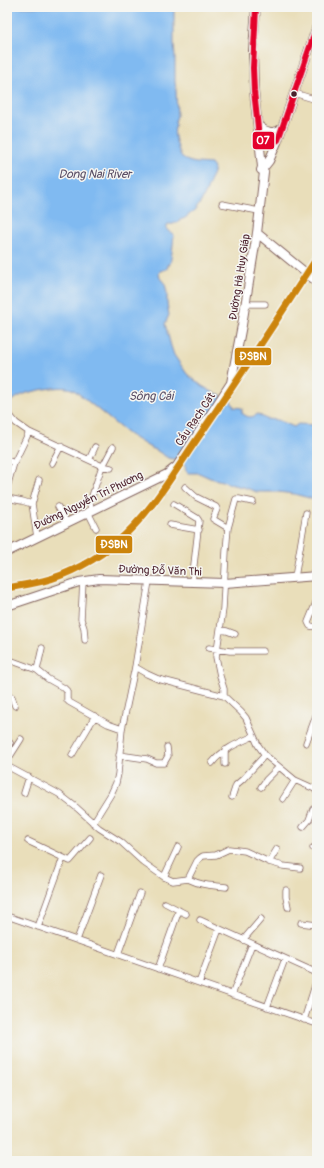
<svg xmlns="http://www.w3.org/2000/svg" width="324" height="1168" viewBox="0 0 324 1168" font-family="Pangolin,sans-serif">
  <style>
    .water { fill: #80baf1; stroke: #656c8e }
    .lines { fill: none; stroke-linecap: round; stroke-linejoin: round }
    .street-casing { stroke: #82625d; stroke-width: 7 }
    .secondary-casing { stroke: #82625d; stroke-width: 10 }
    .street { stroke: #fff; stroke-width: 5.5 }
    .secondary { stroke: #fff; stroke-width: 8 }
    .bus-1-casing { stroke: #f6f6f2; stroke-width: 9 }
    .bus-1 { stroke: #e4002b; stroke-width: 6 }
    .rail-1-casing { stroke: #f6f6f2; stroke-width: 10 }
    .rail-1 { stroke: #cc840b; stroke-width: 7 }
    .bus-dot { fill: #4a1f2b; stroke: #f6f6f2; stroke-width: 1.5 }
    .labels { text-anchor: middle; stroke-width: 3; stroke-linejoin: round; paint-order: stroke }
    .street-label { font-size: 11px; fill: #4a1f2b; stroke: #f6f6f2 }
    .water-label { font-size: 12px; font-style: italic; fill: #5a4e66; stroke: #f6f6f2 }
    .line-badge { stroke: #f6f6f2; stroke-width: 1.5 }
    .badge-label { font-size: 11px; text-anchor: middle; font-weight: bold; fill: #fff }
  </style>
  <rect width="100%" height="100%" fill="#f6f6f2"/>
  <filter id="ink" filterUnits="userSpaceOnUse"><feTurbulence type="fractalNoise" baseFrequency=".025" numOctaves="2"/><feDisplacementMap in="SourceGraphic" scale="8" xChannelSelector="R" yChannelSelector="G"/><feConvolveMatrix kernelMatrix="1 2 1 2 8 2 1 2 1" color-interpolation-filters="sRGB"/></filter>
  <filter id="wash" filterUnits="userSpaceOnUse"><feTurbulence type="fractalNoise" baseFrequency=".012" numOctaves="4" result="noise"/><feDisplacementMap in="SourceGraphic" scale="16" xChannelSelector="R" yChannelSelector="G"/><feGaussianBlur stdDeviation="0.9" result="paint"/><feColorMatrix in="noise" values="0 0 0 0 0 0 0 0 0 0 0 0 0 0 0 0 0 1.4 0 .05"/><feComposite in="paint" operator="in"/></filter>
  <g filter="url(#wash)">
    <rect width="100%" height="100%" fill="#e9deba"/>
    <path class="water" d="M7,7h167v36l1,13v26l1,8 1,26 -2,6 1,3c-3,6 -1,13 1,19 1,4 3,11 6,14 7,6 19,5 28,6l3,4c-3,13 -10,32 -19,42 -3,4 -2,1 -5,4 -2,1 -3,3 -5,4 -1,1 -4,1 -5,2 -5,3 -6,5 -12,4l-1,1v5c1,1 5,3 6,4 2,2 -2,25 -3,30l-2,1 -1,4 -7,2 -1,3 1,4 5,6 2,9v10l2,12 -4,9 6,22 3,9 13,19 15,12 14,8h4l3,4 8,3 3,6 8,1v5c6,5 9,5 16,1l8,5 12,1 16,7 4,-3 19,1v75l-23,-6 -16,-2h-21l-14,-5 -10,-2 -11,-4 -12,-3 -11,-5h-11l-2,-2 -1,-6 -6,-5 -11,-2 -12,-8 -7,-3 -21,-13 -54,-44c-11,-6 -35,0 -47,3 -7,2 -13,7 -20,10z"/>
  </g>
  <g filter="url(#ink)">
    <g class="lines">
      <defs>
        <path id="street" d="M294,93l23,7
          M222,204l37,7
          M246,304h19
          M8,413l8,10 13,9 73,34 -11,33 -1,4 1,8
          M7,460l7,3
          M89,460l6,-13
          M52,463l9,-17
          M102,466l9,2
          M103,466l10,-19
          M7,487l7,-24 15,-31
          M185,487l11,10 20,10 1,2 -4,10 15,9
          M7,498l15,3 10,3
          M174,504l23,14 2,3 -7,61
          M58,507l9,16
          M88,512l8,16
          M170,525l29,5
          M37,537l-5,-33 7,-24
          M295,577l11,-64
          M83,581l-2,38 3,9 1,12
          M317,592v8l-9,22 2,4 7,1
          M221,630l6,1 8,3
          M209,648l21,3h33
          M7,659l30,11 11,9 16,9 3,3v9l2,2 39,22 14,5
          M135,667l12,7 11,5 66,17 17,16 5,6 12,27 7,10 30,25 20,9 2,3
          M37,670l5,-22
          M224,696v-7l-4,-13 -4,-19 7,-48 3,-58 2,-23 8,-29h3l14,3
          M7,697h5l3,9
          M7,741l3,2
          M306,743l11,-30
          M225,750v14
          M72,755l23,-39
          M119,755l28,4 9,4h8l4,-7 -1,-9
          M7,761l14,-22
          M212,763c11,-14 26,-20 42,-27
          M7,766l52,28 18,14 22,20 22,14 23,21 20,14 9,4 15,-2 9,-18 3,-3 3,-2 13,-1 13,-6 16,2 24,11 14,4 17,2
          M261,787l5,-7 13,-13
          M24,793l5,-16
          M232,797l4,-12 7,-6 22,-24
          M283,799l12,-19
          M93,823l18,-29 5,-11 2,-9 4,-45 13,-62 14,-86
          M303,827l6,-7 4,-11 4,-3
          M28,841l42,20 20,-23
          M313,848l4,2
          M269,862l8,-13
          M164,877l14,-30
          M188,879c15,7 22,6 38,8
          M286,890v7l2,10
          M165,903l21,11
          M7,916l310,108
          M200,920l117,53
          M301,923l16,2
          M38,927l25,-69
          M77,940l24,-65
          M243,940l18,-21
          M118,954l22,-61
          M158,969l21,-59
          M199,983l20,-54
          M232,995l20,-51
          M267,1007l18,-48
          M304,1020l13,-41"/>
        <path id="secondary" d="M256,7l-3,44 1,40 8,76 -1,3 3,2
          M259,126c6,6 16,9 23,2
          M265,166l4,-5 9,-21 39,-114
          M257,233l60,49
          M7,552l160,-78 10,-8 54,-83 11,-58 15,-92 7,-61
          M7,606l72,-24 20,-3 126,4 92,-7"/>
      </defs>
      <use href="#street" class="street-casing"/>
      <use href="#secondary" class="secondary-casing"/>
      <use href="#street" class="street"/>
      <use href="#secondary" class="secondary"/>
      <defs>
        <path id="bus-1" d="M256,7l-3,61 1,23 5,46c6,6 12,8 19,3l39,-114"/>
      </defs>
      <use href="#bus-1" class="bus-1-casing"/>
      <use href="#bus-1" class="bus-1"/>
      <defs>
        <path id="rail-1" d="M7,588c12,-2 24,-4 36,-7 25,-6 54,-22 74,-39 32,-27 53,-63 76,-97 43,-62 83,-124 124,-187"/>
      </defs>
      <use href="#rail-1" class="rail-1-casing"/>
      <use href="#rail-1" class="rail-1"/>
    </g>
  </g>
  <circle class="bus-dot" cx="294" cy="94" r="3.5"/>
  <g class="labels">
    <g class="street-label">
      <text transform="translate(239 277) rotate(-81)" y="4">Đường Hà Huy Giáp</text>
      <text transform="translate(195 419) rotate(-56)" y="4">Cầu Rạch Cát</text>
      <text transform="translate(88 500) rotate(-26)" y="4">Đường Nguyễn Tri Phương</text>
      <text transform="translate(160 570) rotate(2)" y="4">Đường Đỗ Văn Thi</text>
    </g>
    <g class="water-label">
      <text x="95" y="178">Dong Nai River</text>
      <text x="151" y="400">Sông Cái</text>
    </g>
  </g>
  <g class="line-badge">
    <rect x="252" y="131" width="23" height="19" rx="4" fill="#e4002b"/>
    <rect x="234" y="347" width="38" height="19" rx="4" fill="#cc840b"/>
    <rect x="95" y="535" width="38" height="19" rx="4" fill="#cc840b"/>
  </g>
  <g class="badge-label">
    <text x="263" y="144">07</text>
    <text x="253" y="360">ĐSBN</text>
    <text x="114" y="548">ĐSBN</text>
  </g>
  <rect width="324" height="1168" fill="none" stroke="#f6f6f2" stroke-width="24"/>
</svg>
